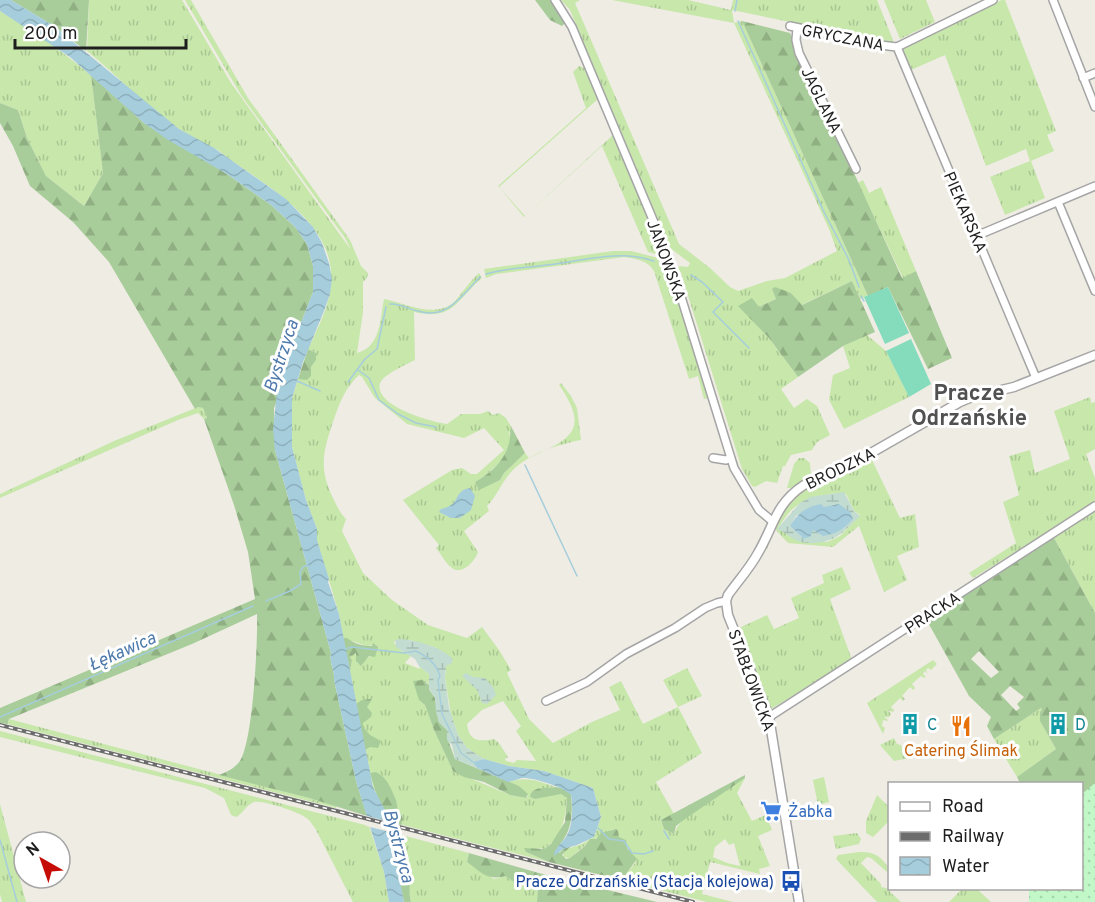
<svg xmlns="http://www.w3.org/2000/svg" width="1095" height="902" viewBox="0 0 1095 902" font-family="Overpass,sans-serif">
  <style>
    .grass { fill: url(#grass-tufts); fill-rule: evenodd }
    .forest { fill: url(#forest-firs); fill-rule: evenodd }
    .wetland { fill: url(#wetland-marsh); fill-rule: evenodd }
    .park { fill: url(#park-dots) }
    .pitch { fill: #84dcbc }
    .water { fill: url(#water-waves) }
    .pier { fill: #efece4 }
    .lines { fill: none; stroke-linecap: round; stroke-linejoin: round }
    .stream { stroke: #a6cddb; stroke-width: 1.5 }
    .minor-casing { stroke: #a5a5a5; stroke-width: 10 }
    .tertiary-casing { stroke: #a5a5a5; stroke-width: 11 }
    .minor { stroke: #fff; stroke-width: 7 }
    .tertiary { stroke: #fff; stroke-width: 8 }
    .rail-casing { stroke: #6c6c6c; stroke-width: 4 }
    .rail { stroke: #fff; stroke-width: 1.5; stroke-dasharray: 4.5; stroke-linecap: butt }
    .labels { text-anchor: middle; stroke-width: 6; stroke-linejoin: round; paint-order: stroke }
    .street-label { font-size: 16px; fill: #1e1e1e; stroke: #fff }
    .culture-label { font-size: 16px; fill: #0d838f; stroke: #fff; text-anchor: start }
    .food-label { font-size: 16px; fill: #c56008; stroke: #fff }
    .shop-label { font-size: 16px; fill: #366cbe; stroke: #fff; text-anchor: start }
    .transit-label { font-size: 16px; fill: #164399; stroke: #fff; text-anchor: end }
    .water-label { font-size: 18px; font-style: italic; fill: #4d79ab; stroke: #fff }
    .district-label { font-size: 22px; font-weight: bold; fill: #515151; stroke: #fff }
  </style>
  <defs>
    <pattern id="grass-tufts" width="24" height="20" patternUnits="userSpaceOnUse" patternTransform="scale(1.5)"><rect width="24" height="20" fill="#c7e7ab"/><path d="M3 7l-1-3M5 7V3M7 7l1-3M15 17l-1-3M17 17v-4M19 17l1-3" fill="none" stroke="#aac693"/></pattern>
    <pattern id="forest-firs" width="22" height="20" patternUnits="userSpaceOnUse" patternTransform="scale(1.5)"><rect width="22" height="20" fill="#a8cd9a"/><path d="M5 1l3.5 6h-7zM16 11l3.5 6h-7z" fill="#90b084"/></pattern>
    <pattern id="wetland-marsh" width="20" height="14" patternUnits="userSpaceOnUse" patternTransform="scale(1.5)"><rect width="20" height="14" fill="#c2dcd1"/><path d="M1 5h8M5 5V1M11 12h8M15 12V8" fill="none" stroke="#a6bcb3"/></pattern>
    <pattern id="park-dots" width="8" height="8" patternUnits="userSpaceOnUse" patternTransform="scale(1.5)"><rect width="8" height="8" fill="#c2f8c8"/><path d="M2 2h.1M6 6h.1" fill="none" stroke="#a6d4ab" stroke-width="1.8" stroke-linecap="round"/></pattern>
    <pattern id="water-waves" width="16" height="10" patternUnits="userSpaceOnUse" patternTransform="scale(1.5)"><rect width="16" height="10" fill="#a6cddb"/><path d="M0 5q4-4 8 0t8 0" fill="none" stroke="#8eb0bc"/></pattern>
  </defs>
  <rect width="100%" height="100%" fill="#efece4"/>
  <path class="grass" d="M89,0h93l49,83 120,167 -6,-12 -104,-143 -56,-95h6l57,98 102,142 11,26 7,7 -1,5 -4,4v30l-6,41c24,-6 23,-34 27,-54 21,4 52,21 71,2 8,-9 15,-20 24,-28l3,5c-26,22 -28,43 -68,34l1,48c-8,4 -32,15 -35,23 -7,23 52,39 67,41l14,-10h19l8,-3 5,4 6,-2 7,5 6,10 -3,5c8,18 -20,41 -34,49l11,4 14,-6 4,-7 21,-20 4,5c41,-19 62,-27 30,-73l2,-2 10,13 6,12 4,32c-22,4 -53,14 -69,31 -10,10 -15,25 -25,35l2,5 -25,20 14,21c-2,8 -16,24 -26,16 -6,-4 -11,-14 -16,-20l3,-3 -36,-45 49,-30 10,-2 9,6h6l27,-24 -20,-22 -20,10 -57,-14 -32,-26 -13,-21 -3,-2c-14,13 -19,27 -25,44 -10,30 -16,47 -2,77 4,8 7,16 14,23l-4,12 21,42 29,27 36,25 39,13 15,-11 17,23 12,20 -4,3 22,46 24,24 39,-21 28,-12 -11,-23 12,-6 22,43 35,-17 -15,-27 24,-12 15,28 -24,11 24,46 -46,29 18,32 -13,6 3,9 10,5c7,-22 52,-43 71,-56l-8,15 15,28 14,-6 6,15 -14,6 12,30 -11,3 1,5 -50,-12 -8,32 31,8h-26l-82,-21 1,-7 10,-12 -11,-18 1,-4 -7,-3 -6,-8 -24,13 -19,16 -7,-1c2,-10 8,-9 16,-12 6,-2 10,-6 15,-8l7,-20 -8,-29 -49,-17 -35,-5 -25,-7 -17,-11 -9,-13 -7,-20 -6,-37 1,-7 -9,-23 -28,-8h-14l-1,3 8,8 9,5 -6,7 15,6 -1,-3 10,8v11l-3,-4 -7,19 6,5 9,25 19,41 57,24 16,3 2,-2 -9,-10 -11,-4c20,-6 29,-1 48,5l-16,2 -10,8 5,2 26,-6 6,5c-2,21 -4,38 -23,51l-5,-1 -13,4 23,10 -158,-40 -18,-35 -23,-116 2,-11 -2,-3 2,-3h5l1,10 14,-9 1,-10 -6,1 -24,-8 -4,-24 -22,-74v-11l-11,-29 -14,-53v-49l6,-19 13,-3v-9l5,-7v-7l-8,-4c10,-22 23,-45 23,-69 3,-53 -55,-89 -93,-115 -8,-5 -17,-14 -26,-18 -10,-5 -21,-11 -32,-17 -33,-22 -62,-54 -93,-79zM503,701l18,25 -5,5 20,30 -19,-1 -3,3 -8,-2 -1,-2 3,-2 -9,-14 -5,-4c-16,3 -25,2 -27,-15l15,-14zM725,839l4,6 5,-2 6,23 -13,-3 -14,-6 2,-10z
    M561,0h19l-5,3 104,241 31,24 20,19 8,4 29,-10 18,-3 52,-27 -8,-22 -95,-206 -122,-23h76l43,10 2,-10h144l16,40v3l-161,-33 2,13 8,-2 126,275 -8,3 -8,-18 -51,24 -10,-12 -19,-4 4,10 -17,8 -20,-2 30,33 29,39 -17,12 13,19 13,-9 10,7 13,29 -13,7 -5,8 -21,5 -6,11h-2l-6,17 -11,-2 -11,6 -3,-1 -10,-17 -61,-196 -3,-4 1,-3 9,1 2,-4 -20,-15 -100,-238z
    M884,0h42l9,22 -35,17z
    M1002,0h3l51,131 -9,4 7,16 -23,10 14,37 -40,17 -15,-38 40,-16 -4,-12 -40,17 -41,-111 -34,15 -9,-20c15,-16 77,-40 100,-50z
    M0,11l49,31 42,33 12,98 -19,33 -38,-30 -19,-38 -9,-28 -18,-7z
    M579,66l5,2 14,31 -99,88 26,29 88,-81 50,121 -15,-4 -46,-106 -78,71 -26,-31 88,-78 -13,-36z
    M863,180l6,13 12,-6 35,84 -13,7 -45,-95z
    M613,251h18l35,9 43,138 -5,1 -6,-23 -9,3 -35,-108c-7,-11 -17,-12 -30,-14l-128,17 -10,4 -2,-9z
    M677,273l2,1 54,175 7,21 11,20 -12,-20 -8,-21z
    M867,335l19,16 23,46 -65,32 -15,-29 4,-25 17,-7 -7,-22z
    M1090,397l1,6 4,-1v47l-9,5 9,24v25l-122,75 -4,-5 47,-30 -13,-41 16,-7 -10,-39 21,-6 5,23 35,-14 -16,-48z
    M198,407l5,1 4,10 -3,1 -6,-6 -20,7 -178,78v-4l114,-53z
    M799,458h5l6,5 1,12 -18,13h-6l7,-24z
    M871,458l29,60 15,-4 4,33 -22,9 10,24 -23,12 -25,-66 -26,21 -45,-4 -13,-14 -8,20 -2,-1c7,-16 13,-32 24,-45 21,-22 55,-32 82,-45zM846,494l8,17 6,4 -20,21 -13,6 -34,-5 -15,-9c5,-6 9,-15 16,-20 15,-13 33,-14 52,-14z
    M1095,508v105l-42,-77z
    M842,567l9,22 -21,10 22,61 -81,49 -32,-81 28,-13 7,14 25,-11 -8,-20 33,-15 -2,-8z
    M933,660l4,4 -6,6 -3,-2 -2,2 2,4 -3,-3 -2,3 3,3 -2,1 -3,-2 -9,8 3,4 -2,2 -3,-3 -8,9 3,3 -2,2 -3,-3 -9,9 3,3 -1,2 -5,-2 3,4 -2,3h-5l4,3 -1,1 -4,-1 -1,6 3,2 -2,6 -16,-31z
    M1041,708l2,2 -3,11 16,28 -39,28 -23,-38z
    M9,719l300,79 27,8v2l-329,-84z
    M0,731l369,95 15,46 5,30h-36l-38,-74c-1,-1 -5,-7 -6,-8 -7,-7 -45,-20 -55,-18 -8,3 -11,12 -18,15l-5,-2 -7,-17 -19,-10 -205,-51z
    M894,738l3,6 4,1 3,8 5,5 -15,3 -14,-16z
    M824,777l5,25 -11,3 -5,-25z
    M877,795l12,12v14l-16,16 -7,-4v-12z
    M0,804l26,98h-24l-2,-8z
    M391,832l78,21 -2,9 27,17 11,-3 9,6 24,5 -1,15h-126l-8,-47 -2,-5 -9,-5z
    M857,833l4,6 -2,5 -23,5 -3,-13z
    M859,852c14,-1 23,4 29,16l-1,4 -16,-14 -4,-1 -6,6 20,21v3l5,1 15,14h-24l-41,-43 2,-4z
    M962,889h15l14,13h-42z"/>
  <path class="forest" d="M11,0h78l-3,51 -32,-25z
    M535,0h17l13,23 -3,3 -12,-6z
    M742,21l48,12 112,245 14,-7 36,87 -24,11 -40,-82 -20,9z
    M91,75l53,48 83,51 44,31 24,22 12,17 6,22v26l-35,90v17l-4,9 1,42 56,203c-2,10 4,17 3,27l22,101 11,35 -58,-18 -90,-23c8,-3 17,-7 22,-16 12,-22 17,-117 16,-145l-65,30 -183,75 -2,5 -7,-1v-15l255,-109 -7,-47 -14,-47 -30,-86 3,-1 -4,-10 -5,-1 -3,2 -86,-147 -36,-40 -43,-36 -17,-40 -13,-23v-20l18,7 9,28 19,38 38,30 19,-33z
    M852,281l23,51 -32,14 -45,31 -29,-39 -31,-32 14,-8 7,9 17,-8 -4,-10 3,-2 16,6 11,12z
    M308,349l8,4v7l-5,7v9l-4,4 -9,-1z
    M512,428l13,25 -21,20 -4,7 -21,10 -4,-8c20,-11 37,-29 35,-52z
    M1053,536l42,77v289h-66v-13l53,-1v-104l-62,-1 -3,-6 39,-28 -16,-28v-9l2,-2 -1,-2 -47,31 -7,-13 4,-9 -22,-21 -43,-77 67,-44 1,2 9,-6 -1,-2zM979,651l20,21 -8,6 -20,-19zM1010,686l14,11 -7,7 3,4 -4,3 -15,-16z
    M343,638h4c8,6 15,8 25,8l1,-3 5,4 -3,10 -6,-1 -8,10 -5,-5v-8l-6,4 2,3 -2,11z
    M423,680l6,5v4l6,9 4,24 8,8v7l8,22 64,27 9,8 -2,4 -16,-3 -26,-13 -20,-5 -11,-6 -19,-41 -9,-25 -6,-5 -6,-19z
    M370,699l1,2 -4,6 5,6 -1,4 -8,6v4l7,8 11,6 -3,7 -8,-1 -5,3 -9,-46 6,-4z
    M376,772c12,6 15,17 20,28 1,3 1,7 2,10 2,3 4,6 5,9l-2,6 -10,-3 -12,-20 -9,-29z
    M745,775v3l-60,41 -9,7 -2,8 -10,-5 -3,-9z
    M556,787l10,2 5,6c2,17 1,36 -11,49l-1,9 4,-4 8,-3 -9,9 4,4 4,-1c7,-6 16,-11 20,-19h6l5,-6 15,-4 2,2 1,6 7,3 1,8 10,11 -11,15 -1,7 -76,-19 -23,-10 -2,-4 20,1 7,-5 14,-22 2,-24 -6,-4 -26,5 -5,-2c2,-12 17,-8 26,-10z
    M392,845l9,4 4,19 4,1c2,12 -1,21 2,33h-7z
    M469,853l77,22 111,27h-120l1,-15 -24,-5 -9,-6c-18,5 -24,-4 -38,-14z"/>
  <path class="wetland" d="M844,492l10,19 6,5c-14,13 -24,27 -47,27 -5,0 -10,0 -15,-2 -7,-3 -13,-9 -21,-12l23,-26 10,-6zM816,505l8,2 -1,29 -10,-6 -11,7 -12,-11 6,-10z
    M399,639c18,1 39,7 53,19v5l-6,3 -1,12 4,30 9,27 9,13 17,11 -10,3 3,6 -22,-9 -3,-14 -5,-5v-10l-8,-8 -3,-10 -1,-14 -6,-10v-14l-10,-8 -4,-7 -19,-12 -1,-7z
    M466,673l7,4 12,1 8,9 3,8 -9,9 -5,-1 -5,-13 -15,-14z"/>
  <path class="park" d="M1095,783v119h-66v-13l53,-1v-94z"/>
  <path class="pitch" d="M888,287l21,46 -24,11 -21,-47z
    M911,339l20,45 -22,13 -23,-46z"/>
  <path class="water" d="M0,0h11l43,26 125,103 35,19 72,51 27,28 9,16 7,20 3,16 -2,15 -6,17 -21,51 -11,36v49l14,53 11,29v11l12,39 -1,3 11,32 34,173 18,35 1,19 12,61h-15l-5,-30 -28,-91 -22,-101c1,-10 -5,-17 -3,-27l-56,-203 -2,-20 5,-48 35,-90v-26l-6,-22 -12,-17 -24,-22 -44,-31 -59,-34 -24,-17 -74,-66 -70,-46z
    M470,488l5,8 -4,14 -11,8h-9l-12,-6 2,-3c21,-4 11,-18 29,-21z
    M821,504l3,3 15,-3 11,8 3,7c-9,10 -17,15 -30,17l-10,-6 -3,7 -8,2v-2l-12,-11c7,-12 17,-20 31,-22z
    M484,759l25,7 35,5 49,17 8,29 -7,20 -17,8 -14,4 -9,7c1,-10 9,-13 13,-21 6,-10 6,-29 4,-40 -7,-8 -38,-18 -49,-17 -4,1 -9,3 -14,4l-31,-14 -4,-6z"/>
  <path class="pier" d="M363,815l31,8v10l-28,-7z"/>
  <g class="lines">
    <path class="stream" d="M735,11l2,-11
      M738,21l86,191 25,48 10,27
      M486,274c20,-6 40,-6 61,-9 36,-4 71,-16 107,-4
      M691,275l11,7 21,20 -10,10 36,36
      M861,296l3,5
      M390,304c10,-1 18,5 28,7 30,9 43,-15 62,-34
      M358,370l11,8 10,22 19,14 18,9 20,4
      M297,381l23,10
      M348,382l17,-23 12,-10 9,-42
      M525,465l52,111
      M266,601l24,-10 11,-7 -1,-12 3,-5 5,-2
      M345,649l7,-2 52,6 12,-2c12,6 21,13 24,25l-2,4 4,34 19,39 12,9
      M0,717l253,-111
      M598,828l11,11 15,2 8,12 12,1 9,-3
      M664,831l5,8
      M0,840l17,62"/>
    <defs>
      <path id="minor" d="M555,0l17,27 97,231 65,210 25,42 13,11
        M1053,0l42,107
        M790,26l90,19 17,2 96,-47
        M797,28l-1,12 3,13 57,116
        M897,47l139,331
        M1083,78l12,-5
        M1058,202l37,89
        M976,236l119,-50
        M713,458l13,2 5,-2
        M546,701l41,-19 39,-28 49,-26 30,-20 12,-5 9,-2
        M769,717l326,-211"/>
      <path id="tertiary" d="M799,902l-30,-185 -41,-102 -2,-14 2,-6c10,-14 22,-27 30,-42 16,-27 17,-49 46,-68l67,-32 89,-51 12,-5 42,-10 81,-32"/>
    </defs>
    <use href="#minor" class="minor-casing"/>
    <use href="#tertiary" class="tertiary-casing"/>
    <use href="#minor" class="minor"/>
    <use href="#tertiary" class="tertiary"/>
    <defs>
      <path id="rail" d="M0,725l693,177"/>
    </defs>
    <use href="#rail" class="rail-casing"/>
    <use href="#rail" class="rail"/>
  </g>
  <defs>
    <symbol id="building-bare" viewBox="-9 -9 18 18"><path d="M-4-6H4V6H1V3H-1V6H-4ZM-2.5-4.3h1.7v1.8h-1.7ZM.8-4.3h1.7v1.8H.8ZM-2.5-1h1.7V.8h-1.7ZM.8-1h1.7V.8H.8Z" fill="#0f9aa8" stroke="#fff" stroke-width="2.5" paint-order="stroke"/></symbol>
    <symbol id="restaurant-bare" viewBox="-9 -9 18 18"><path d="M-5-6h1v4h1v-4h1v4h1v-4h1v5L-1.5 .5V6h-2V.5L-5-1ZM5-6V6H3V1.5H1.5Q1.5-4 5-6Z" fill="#e8710a" stroke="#fff" stroke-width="2.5" paint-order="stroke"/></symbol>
    <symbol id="supermarket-bare" viewBox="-9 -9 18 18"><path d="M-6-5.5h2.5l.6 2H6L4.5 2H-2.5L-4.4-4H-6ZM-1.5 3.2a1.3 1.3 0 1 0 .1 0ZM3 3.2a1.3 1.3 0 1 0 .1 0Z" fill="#3f7fe0" stroke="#fff" stroke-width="2.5" paint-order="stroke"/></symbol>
    <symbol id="bus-bare" viewBox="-9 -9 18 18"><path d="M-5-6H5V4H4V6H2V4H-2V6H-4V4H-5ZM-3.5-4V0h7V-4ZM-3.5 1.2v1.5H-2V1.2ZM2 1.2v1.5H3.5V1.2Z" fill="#1a4fb4" stroke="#fff" stroke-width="2.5" paint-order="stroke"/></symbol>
  </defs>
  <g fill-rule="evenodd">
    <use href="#building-bare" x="895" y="709" width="30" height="30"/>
    <use href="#building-bare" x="1043" y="709" width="30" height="30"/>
    <use href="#restaurant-bare" x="946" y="711" width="30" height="30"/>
    <use href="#supermarket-bare" x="756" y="796" width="30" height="30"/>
    <use href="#bus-bare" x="776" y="866" width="30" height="30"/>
  </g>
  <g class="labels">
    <g class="street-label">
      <text transform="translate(843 37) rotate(11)" y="6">GRYCZANA</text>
      <text transform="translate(822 100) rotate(64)" y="6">JAGLANA</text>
      <text transform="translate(966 212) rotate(67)" y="6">PIEKARSKA</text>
      <text transform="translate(667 260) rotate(70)" y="6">JANOWSKA</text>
      <text transform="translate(840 468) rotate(-26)" y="6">BRODZKA</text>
      <text transform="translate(932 612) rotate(-33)" y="6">PRACKA</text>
      <text transform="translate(752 680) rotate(70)" y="6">STABŁOWICKA</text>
    </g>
    <g class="culture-label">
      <text x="927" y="730">C</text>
      <text x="1075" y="730">D</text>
    </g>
    <g class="food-label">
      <text x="961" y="756">Catering Ślimak</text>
    </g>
    <g class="shop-label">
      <text x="788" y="817">Żabka</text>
    </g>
    <g class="transit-label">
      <text x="774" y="887">Pracze Odrzańskie (Stacja kolejowa)</text>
    </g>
    <g class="water-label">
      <text transform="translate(281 356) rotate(-72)" y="6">Bystrzyca</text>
      <text transform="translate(122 651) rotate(-24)" y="6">Łękawica</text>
      <text transform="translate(399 846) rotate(75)" y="6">Bystrzyca</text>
    </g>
    <g class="district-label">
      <text x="969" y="400">Pracze<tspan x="969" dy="25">Odrzańskie</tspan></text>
    </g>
  </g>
  <rect x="888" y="782" width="195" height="108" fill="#ffffff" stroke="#a5a5a5" stroke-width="1.5"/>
  <rect x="900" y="802" width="30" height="9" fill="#ffffff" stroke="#a5a5a5" stroke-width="1.5"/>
  <text x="942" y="812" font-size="18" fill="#1e1e1e">Road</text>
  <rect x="900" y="832" width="30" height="9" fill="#6c6c6c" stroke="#a5a5a5" stroke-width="1.5"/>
  <text x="942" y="842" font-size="18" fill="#1e1e1e">Railway</text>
  <rect x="900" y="857" width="30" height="18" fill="url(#water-waves)" stroke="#a5a5a5" stroke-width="1.5"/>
  <text x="942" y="872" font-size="18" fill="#1e1e1e">Water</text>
  <g transform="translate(42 860) rotate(320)"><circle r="28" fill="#ffffff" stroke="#a5a5a5" stroke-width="1.5"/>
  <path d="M0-4.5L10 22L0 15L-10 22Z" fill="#c60c06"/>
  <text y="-9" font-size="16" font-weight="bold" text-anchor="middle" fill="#1e1e1e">N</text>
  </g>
  <path d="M15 39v9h171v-9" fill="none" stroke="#1e1e1e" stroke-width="3"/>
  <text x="24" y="39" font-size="18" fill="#1e1e1e" stroke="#ffffff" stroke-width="4.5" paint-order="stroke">200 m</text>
</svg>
